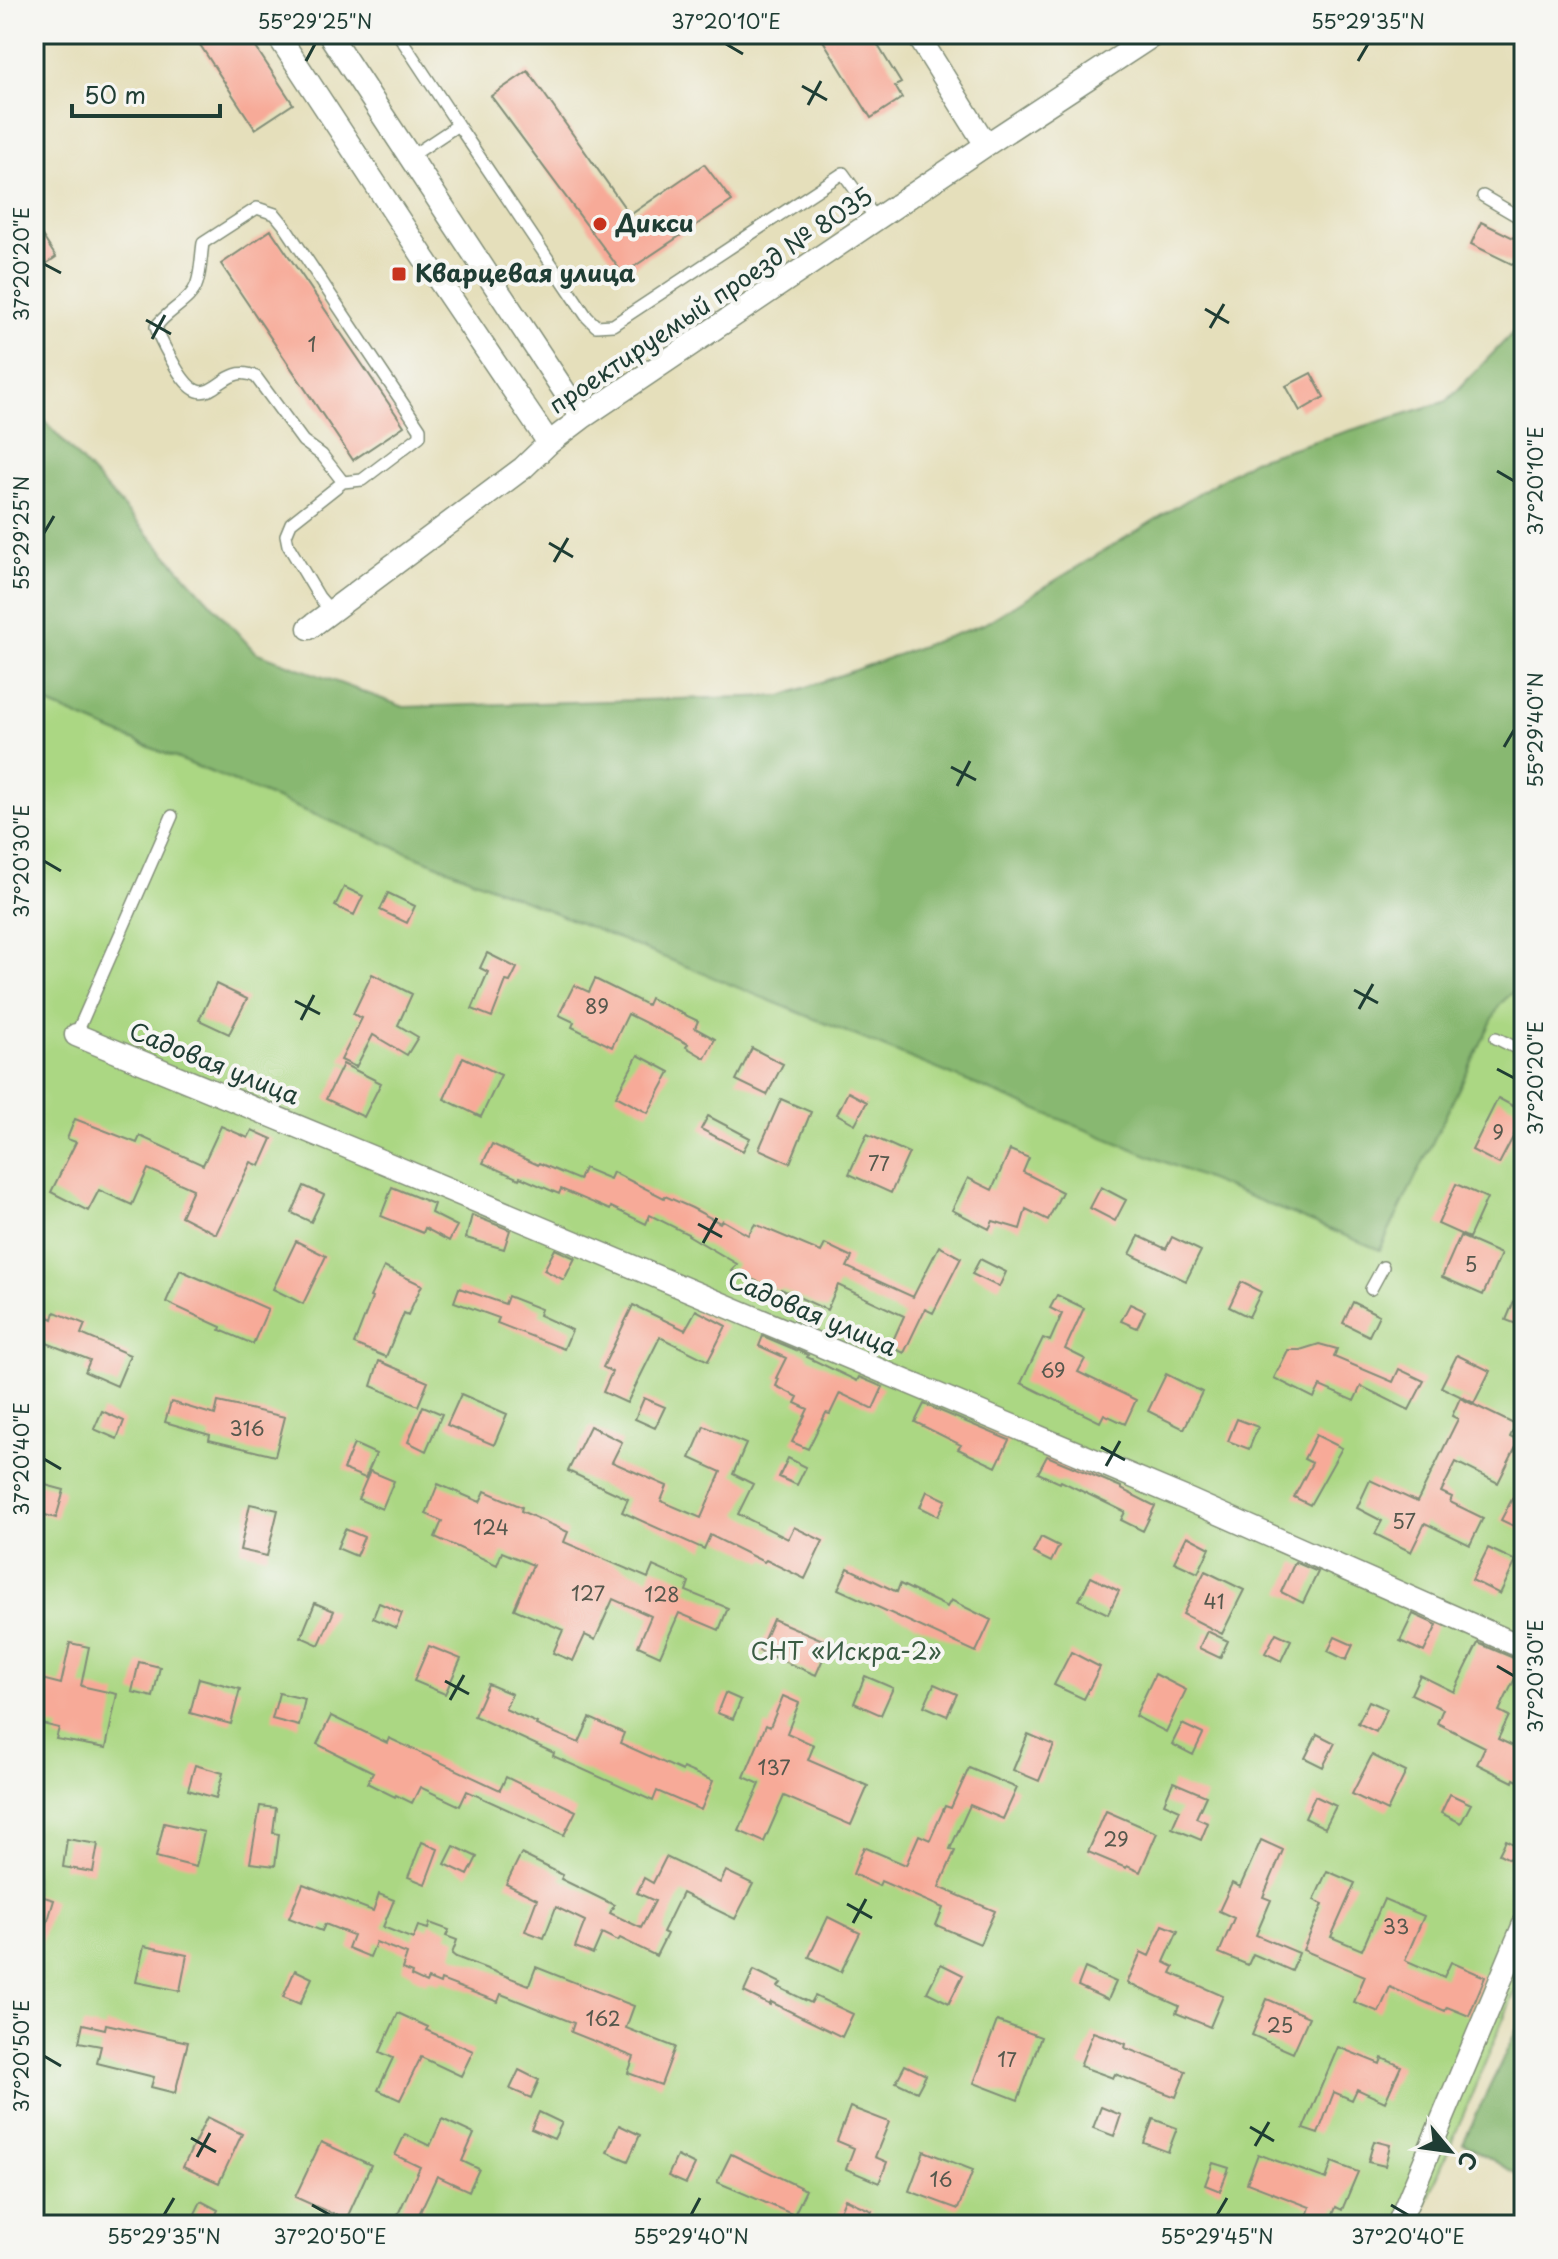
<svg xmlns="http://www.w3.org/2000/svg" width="1558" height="2259" viewBox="0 0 1558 2259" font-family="'Playpen Sans',sans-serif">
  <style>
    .green { fill: #abd783; stroke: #658a5c; stroke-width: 2 }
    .forest { fill: #88b871; stroke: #547a52; stroke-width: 2 }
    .building { fill: #f7aa98 }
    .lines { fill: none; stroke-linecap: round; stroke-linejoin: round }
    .service-casing { stroke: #828e78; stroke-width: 14 }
    .minor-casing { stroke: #828e78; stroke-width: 25 }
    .service { stroke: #fff; stroke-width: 11 }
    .minor { stroke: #fff; stroke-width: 22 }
    .ticks { fill: none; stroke: #1f3d34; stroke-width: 3 }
    .poi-dot { fill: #c8321e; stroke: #f6f6f2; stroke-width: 3 }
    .labels { text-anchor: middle; stroke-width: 8; stroke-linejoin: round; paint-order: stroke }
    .number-label { font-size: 20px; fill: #55584d }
    .poi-label { font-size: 24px; font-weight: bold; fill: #1f3d34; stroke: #f6f6f2; text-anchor: start }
    .street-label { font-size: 24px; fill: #1f3d34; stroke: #f6f6f2 }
    .park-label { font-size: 24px; fill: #3b5c44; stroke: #f6f6f2 }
    .neatline { fill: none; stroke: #1f3d34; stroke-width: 3 }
    .ticks-label { font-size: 20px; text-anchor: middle; fill: #1f3d34 }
  </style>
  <rect width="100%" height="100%" fill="#f6f6f2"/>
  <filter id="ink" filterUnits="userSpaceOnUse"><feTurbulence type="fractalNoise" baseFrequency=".0125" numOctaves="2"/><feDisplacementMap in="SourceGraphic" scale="16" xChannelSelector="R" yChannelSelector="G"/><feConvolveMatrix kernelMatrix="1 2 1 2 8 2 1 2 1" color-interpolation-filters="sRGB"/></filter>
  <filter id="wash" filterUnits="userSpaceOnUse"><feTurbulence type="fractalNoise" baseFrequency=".006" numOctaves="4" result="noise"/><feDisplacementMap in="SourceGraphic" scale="32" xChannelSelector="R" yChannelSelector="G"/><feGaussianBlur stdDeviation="1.8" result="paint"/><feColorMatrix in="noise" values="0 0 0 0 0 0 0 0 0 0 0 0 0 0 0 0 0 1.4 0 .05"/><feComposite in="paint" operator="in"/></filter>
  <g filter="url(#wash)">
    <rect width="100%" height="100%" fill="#e5dfbb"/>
    <path class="green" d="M34,698l125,53 1221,498 120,-246 24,-21v988l-107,255h-1383z"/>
    <path class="forest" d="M1524,321v661l-24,22 -120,246 -1221,-499 -125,-53v-289l221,243 149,55 378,-11 202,-72 269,-164 194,-59z
      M1524,2014v164l-61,-35z"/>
    <g id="blocks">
      <path class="building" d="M193,34h54l46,70 -38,25z
        M819,34h52l30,49 -6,3 7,12 -31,20z
        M528,71l102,144 74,-51 28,37 -109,73 -132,-178z
        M1481,222l43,21v27l-53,-26z
        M34,223l22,34 -22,15z
        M271,230l133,196 -51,34 -132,-196z
        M1311,373l13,24 -24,14 -14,-25z
        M344,887l19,9 -9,19 -19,-9z
        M388,893l27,13 -8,17 -27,-13z
        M487,953l30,15 -7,14 -4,-1 -14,36 -20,-8 16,-37 -8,-4z
        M372,974l40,20 -14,31 20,12 -11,18 -34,-20 -17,32 -15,-7 21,-42 -9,-4z
        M595,979l52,26 3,-7 48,23 -3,7 20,11 -10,19 -19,-11 2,-3 -60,-30 -16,33 -40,-20 2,-5 -15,-7 15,-30 15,7z
        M216,984l31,15 -18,35 -30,-14z
        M752,1048l31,16 -16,31 -31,-15z
        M638,1055l32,17 -22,41 -32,-17z
        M463,1057l38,18 -20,42 -37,-18z
        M343,1064l38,19 -17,34 -38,-18z
        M848,1092l19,10 -12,22 -18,-10z
        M1498,1098l26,14v4l-25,48 -27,-14z
        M781,1099l30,13 -21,51 -31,-14z
        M708,1116l42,22 -7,13 -42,-22z
        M75,1119l62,24 3,-7 63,29 18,-39 27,12 4,-8 20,9 -12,27 -9,-4 -35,72 -35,-18 12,-27 -45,-20 -16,36 -33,-15 -11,21 -37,-19 25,-50 -9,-3z
        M867,1134l42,19 -18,40 -42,-19z
        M492,1144l46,21 1,-2 40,17 5,-12 26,11 3,-7 51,26 1,-2 27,12 28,15 2,-3 26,15 7,-11 66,28 4,-8 27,13 -5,10 66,30 26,-51 22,12 -28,55 -8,-4 -21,44 -14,-6 14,-31 -66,-31 -11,25 -46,-21 -1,2 -48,-20 5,-7 -49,-29v-1l-38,-19 -4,9 -35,-17 -1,3 -49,-21 -2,5 -39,-17 -1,2 -36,-16z
        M1010,1150l19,8 -6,14 39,20 -14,28 -22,-11 -6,20 -27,-8 -4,8 -37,-19 16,-32 24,12z
        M1456,1184l31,14 -18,40 -31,-14z
        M304,1186l20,9 -13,27 -19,-9z
        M392,1187l42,17 -3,9 26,13 -8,15 -24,-13 -2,5 -42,-17z
        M1101,1187l25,13 -11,21 -25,-13z
        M472,1215l38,15 -6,19 -38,-11z
        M1139,1236l27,13 6,-12 29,14 -15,30 -56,-27z
        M1460,1236l41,18 -18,41 -41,-18z
        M296,1241l30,15 -23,48 -30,-15z
        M555,1249l20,9 -11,22 -20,-10z
        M980,1259l26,13 -7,15 -27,-13z
        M384,1267l38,18 -14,30 -4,-2 -18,44 -32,-13 18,-46 -2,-1z
        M180,1270l88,39 -15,35 -33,-14 1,-3 -55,-25z
        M1524,1277v50l-18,-7z
        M1241,1282l20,10 -12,25 -20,-10z
        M459,1288l46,16 3,-8 33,13 -2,6 33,15 -8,19 -67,-26 2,-5 -45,-16z
        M1057,1295l27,13 -19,41 20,10 -7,13 58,28 -11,24 -21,-10 -4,8 -79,-39 22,-45 7,3 12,-27 -12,-6z
        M1353,1302l26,13 -10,21 -26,-13z
        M1130,1304l15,7 -8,17 -16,-7z
        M633,1305l52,25 11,-20 30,16 -18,35 -48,-24 -33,66 -24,-11 9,-20 -9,-5z
        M34,1310l19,9 2,-7 30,12 -4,10 49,21 -13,31 -32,-14 5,-12 -56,-22z
        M763,1336l45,19 -1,2 50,24 2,-4 24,10 -10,22 -33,-16 -10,21 -4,-1 -18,36 -16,-7 16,-33 -13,-6 3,-6 -22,-11 3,-7 -3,-1 10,-20 -27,-12z
        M1319,1344l18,5 -3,8 59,25 6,-13 25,12 -15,29 -48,-24 -7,15 -34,-15 -6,12 -40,-20 14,-28h12z
        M1457,1355l33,16 -16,32 -33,-16z
        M379,1361l49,21 -10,24 -47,-20z
        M1166,1374l36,18 -18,37 -36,-18z
        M461,1394l46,20 -13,31 -47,-20z
        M644,1398l21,9 -10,21 -20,-9z
        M1460,1398l56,27 -6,12 9,4 -21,42 -42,-21 -15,30 11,5 -2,5 33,16 -13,27 -45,-22 -14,29 -36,-18 7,-13 -25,-13 13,-28 47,22 41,-83 -6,-3z
        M171,1402l44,13 3,-13 67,15 -10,39 -66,-16 1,-5 -45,-13z
        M924,1404l85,36 -13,27 -38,-18 3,-4 -46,-23z
        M423,1406l19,8 -16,37 -18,-9z
        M102,1411l22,10 -7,18 -23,-10z
        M1237,1419l21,8 -9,22 -21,-8z
        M590,1426l32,16 -10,20 55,24 -6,15 40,17 20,-46 -31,-14 14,-32 42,18 -13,30 20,10 -15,30 50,25 6,-12 29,14 -18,38 -39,-19 -2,2 -54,-27 -6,14 -82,-37 6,-13 -60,-28z
        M1316,1435l26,13 -32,57 -16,-8 18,-34 -8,-4z
        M354,1444l22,10 -11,24 -22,-9z
        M1047,1456l74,31v2l34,17 -12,25 -22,-11 4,-8 -64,-31 -1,2 -22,-10z
        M788,1458l18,9 -9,18 -18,-8z
        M370,1471l24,10 -12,28 -24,-10z
        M34,1482l30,8 -8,28 -22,-6z
        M438,1484l42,18 5,-11 37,16 -1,4 47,21 -4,10 84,36 5,-12 36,16 -3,9 42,17 -9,22 -40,-17 -19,43 -22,-10 13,-30 -38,-17 -18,41 -10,-5 -12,26 -20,-8 10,-23 -49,-21 19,-44 -31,-13 -5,13 -62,-28 7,-16 -16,-7z
        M927,1491l19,9 -8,16 -18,-9z
        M1513,1497l11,5v29l-23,-11z
        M250,1504l28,6 -11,46 -27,-6z
        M345,1529l19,8 -8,19 -19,-8z
        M1187,1536l23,12 -12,25 -24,-11z
        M1041,1537l18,9 -8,16 -18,-9z
        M1488,1548l28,13 -16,33 -28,-14z
        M1295,1562l23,10 -15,31 -22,-11z
        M848,1568l49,24 3,-8 47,23 4,-7 40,20 -15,32 -138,-63z
        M1205,1571l39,19 -22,44 -39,-20z
        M1091,1577l28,14 -11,23 -29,-14z
        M315,1603l19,8 -15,34 -18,-8z
        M379,1603l23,10 -6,15 -23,-10z
        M1413,1614l24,11 -13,27 -24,-11z
        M773,1619l57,24 -14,32 -57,-24z
        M1207,1631l21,10 -8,17 -21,-10z
        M1276,1633l15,7 -10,21 -16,-8z
        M1335,1637l18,8 -7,15 -18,-9z
        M70,1643l19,4 -8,39 36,8 -11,54 -50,-9 3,-11 -25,-6v-45l27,7z
        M1478,1643l45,19 -24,49 10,5 -11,23 26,12v33l-10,-5 -1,3 -36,-18 8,-17 -48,-24 6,-14 -32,-15 9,-19 34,17z
        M429,1646l32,13 -16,35 -31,-13z
        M1071,1652l29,15 -16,32 -30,-14z
        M139,1662l21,5 -7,30 -21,-5z
        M1155,1674l31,16 -20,42 -31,-16z
        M865,1676l28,12 -12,27 -27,-12z
        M199,1678l41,11 -9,35 -41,-11z
        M488,1684l24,10 -7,15 32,14 -1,2 43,18 11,-25 34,15 -4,10 62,28 1,-3 30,13 -12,29 -44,-19 -4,10 -100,-45 1,-3 -80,-37z
        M934,1684l23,10 -10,22 -23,-10z
        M279,1693l26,6 -6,27 -27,-7z
        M725,1693l16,7 -8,19 -16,-6z
        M783,1696l16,7 -12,30 27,12 -6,15 60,26 -17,39 -67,-29 -20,46 -25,-11 21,-47 -16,-7 22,-52 4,2z
        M1369,1701l18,8 -11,23 -18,-9z
        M331,1716l56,27 2,-5 111,52 6,-13 70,34 -12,24 -97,-44 -7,15 -40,-19 -8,16 -16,-8 -1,2 -28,-14 6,-11 -56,-28z
        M1182,1724l21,10 -10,21 -21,-11z
        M1028,1734l26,11 -15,36 -26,-11z
        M1317,1734l18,9 -12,24 -18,-9z
        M1372,1755l34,17 -19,39 -35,-17z
        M195,1765l28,8 -7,25 -28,-8z
        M969,1768l48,20 -14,31 -33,-14 -20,44 5,2 -16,36 56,24 -15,33 -44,-19 7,-17 -62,-27 -2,5 -26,-12 11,-27 42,18 13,-30 11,5 15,-34 6,2z
        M1173,1782l33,14 -10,22 12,5 -7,17 -29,-12 8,-18 -16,-7z
        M1450,1794l21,10 -10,19 -20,-10z
        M1315,1796l21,10 -11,22 -20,-10z
        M260,1806l16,2 -3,25 6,1 -4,32 -25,-3z
        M1106,1811l51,22 -17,39 -13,-6 -1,2 -38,-16z
        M164,1823l40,9 -8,35 -40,-10z
        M67,1839l31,5 -5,28 -30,-5z
        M1261,1840l22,10 -20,47 8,3 -15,35 43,18 -7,18 -39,-17 -5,11 -29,-12 15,-35 -15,-7 13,-28 8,4z
        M1506,1840l18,9v17l-25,-12z
        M422,1842l16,7 -13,35 -17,-7z
        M454,1846l23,11 -9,18 -23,-11z
        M521,1854l42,21 -2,4 53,26 -4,8 31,15 14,-27 -18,-8 7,-15 9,5 13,-26 54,26 6,-12 27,13 -18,35 -53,-26 -19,39 4,2 -11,22 -36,-18 -2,3 -16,-8 -9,21 -18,-7 10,-26 -29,-14 -12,31 -19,-7 12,-32 -31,-15z
        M1327,1871l28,12 -24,54 31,13 22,-51 40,17 -19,44 39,17 7,-15 34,15 -16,39 -22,-9 -2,4 -55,-24 -11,25 -25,-10 11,-26 -62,-26 20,-46 -9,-4z
        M303,1884l70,27 6,-17 15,6 -11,27 30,12 5,-13 10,3 2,-6 19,7 -3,6 11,4 -5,14 4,3 73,28 7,-18 98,39 -8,22 49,19 -14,38 -33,-12 6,-16 -63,-25 3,-9 -73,-29 -3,8 -57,-22 -1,4 -12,-5 -2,4 -15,-7 1,-3 -10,-4 5,-15 -31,-12 -6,15 -22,-9 5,-13 -28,-11 -3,7 -33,-13z
        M34,1894l20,6 -16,54 -4,-1z
        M828,1917l32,16 -19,39 -32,-15z
        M1163,1925l15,6 -14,31 10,5 -3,6 52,23 -13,31 -34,-14 3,-7 -52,-23 14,-31 8,4z
        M144,1946l43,9 -7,36 -44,-9z
        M941,1964l22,11 -14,28 -22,-11z
        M1085,1968l31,14 -8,18 -30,-14z
        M295,1970l17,8 -12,26 -17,-7z
        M754,1970l27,13 -3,4 33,16 4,-7 38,18 -11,23 -71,-35 -1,3 -26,-13z
        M1267,1999l42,18 -16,36 -41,-18z
        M398,2013l30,14 -2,3 47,21 -12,25 -40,-19 -21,43 -22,-10 15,-32 -13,-6z
        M997,2021l44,16 -23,63 -44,-17z
        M83,2024l22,5 1,-5 82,18 -13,51 -24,-6 3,-10 -57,-14 4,-17 -22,-4z
        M1093,2032l33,12 -1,4 61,23 -10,26 -61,-23 -2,4 -33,-12z
        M1338,2047l42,17 2,-6 19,8 -16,36 -28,-13 -5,11 -18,-8 -16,42 -15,-5z
        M905,2065l21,10 -9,17 -21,-10z
        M519,2070l20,10 -8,18 -21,-9z
        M850,2107l39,15 -14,35 12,5 -8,21 -33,-14 8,-21 -17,-7z
        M1101,2107l20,8 -7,21 -21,-8z
        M539,2112l23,11 -8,16 -23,-10z
        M207,2117l35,17 -23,49 -36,-16z
        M442,2119l32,15 -12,27 17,8 -10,22 -32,-15 -17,36 28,13h-55l27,-58 -25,-12 10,-21 25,12z
        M1153,2119l24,9 -9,24 -24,-9z
        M619,2125l21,10 -12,26 -21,-9z
        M1374,2141l16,4 -5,21 -17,-4z
        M321,2142l50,23 -25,55 -51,-23z
        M924,2151l49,19 -15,39 -49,-18z
        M731,2154l75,36 -12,25 -77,-33z
        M1258,2154l68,25 6,-17 26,10 -16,38 -6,-3 -7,18h-25l6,-18 -63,-24z
        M677,2156l18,9 -9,19 -18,-8z
        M1213,2163l16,5 -9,23 -15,-6z
        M845,2199l27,12 -7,14h-31z
        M201,2201l17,9 -7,15h-7l-12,-5z"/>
    </g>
  </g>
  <g filter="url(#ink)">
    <use href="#blocks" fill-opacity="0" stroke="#828e78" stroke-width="2"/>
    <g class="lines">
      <defs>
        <path id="service" d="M398,34l60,91 -48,32
          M458,125l129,192 9,9 17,-1 230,-152 33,46
          M1483,196l41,24
          M331,611l-12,-14 -31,-52 -2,-10 5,-12 52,-41 19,-2 58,-44v-7l-136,-204 -9,-11 -18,-6 -54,35c-2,13 -2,28 -6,40 -5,18 -31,28 -41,44 4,14 12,26 19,39 35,61 43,-8 81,11l47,64 19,14 21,27
          M76,1035l96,-219
          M1496,1038l28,14
          M1371,1289l12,-22"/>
        <path id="minor" d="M277,34l147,224 125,185
          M329,34l253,384
          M917,34l69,111
          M309,628l214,-160 26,-25 33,-25 404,-273 169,-111
          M76,1035l305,126 808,339 335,148
          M1398,2225l126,-301"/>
      </defs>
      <use href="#service" class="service-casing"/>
      <use href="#minor" class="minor-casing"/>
      <use href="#service" class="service"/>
      <use href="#minor" class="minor"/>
    </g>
  </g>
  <path class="ticks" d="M726,44l17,10M306,61l9,-17M1358,61l10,-17M802,86l25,14M808,105l13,-24M44,264l17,9M1205,309l24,14M146,320l25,14M1210,328l14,-24M152,339l13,-24M1497,471l17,10M44,533l10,-17M549,543l24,14M554,562l14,-24M1504,747l10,-17M951,767l25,13M957,786l13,-25M44,861l17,10M1354,990l24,13M295,1001l25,13M1359,1009l14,-25M301,1020l13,-25M1497,1069l17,9M698,1224l24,13M703,1243l14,-25M1101,1447l24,13M44,1459l17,10M1106,1466l14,-25M1497,1666l17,10M445,1681l24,13M450,1700l14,-25M847,1904l25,14M853,1923l13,-24M44,2056l17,10M1250,2127l24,14M191,2138l25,14M1255,2146l14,-24M197,2157l13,-24M312,2205l18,10M1391,2205l17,10M164,2215l10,-17M691,2215l9,-17M1217,2215l10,-17"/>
  <g class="poi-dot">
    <circle cx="600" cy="224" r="8"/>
    <rect x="391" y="266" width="16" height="16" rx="4"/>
  </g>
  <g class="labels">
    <g class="number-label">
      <text x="312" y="352">1</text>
      <text x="597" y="1014">89</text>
      <text x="1498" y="1140">9</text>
      <text x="879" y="1171">77</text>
      <text x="1471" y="1272">5</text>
      <text x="1053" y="1378">69</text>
      <text x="247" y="1436">316</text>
      <text x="1404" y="1529">57</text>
      <text x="491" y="1535">124</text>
      <text x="588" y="1601">127</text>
      <text x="662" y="1602">128</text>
      <text x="1214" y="1609">41</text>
      <text x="774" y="1775">137</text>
      <text x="1116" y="1847">29</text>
      <text x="1396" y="1934">33</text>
      <text x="603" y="2026">162</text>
      <text x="1280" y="2033">25</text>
      <text x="1007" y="2067">17</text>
      <text x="941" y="2187">16</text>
    </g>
    <g class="poi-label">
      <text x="616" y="232">Дикси</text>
      <text x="415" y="282">Кварцевая улица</text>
    </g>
    <g class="street-label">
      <text transform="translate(711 301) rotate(-34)" y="8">проектируемый проезд № 8035</text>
      <text transform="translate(214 1064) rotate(22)" y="8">Садовая улица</text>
      <text transform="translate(812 1314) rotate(23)" y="8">Садовая улица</text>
    </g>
    <g class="park-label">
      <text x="846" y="1660">СНТ «Искра-2»</text>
    </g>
  </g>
  <rect width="1558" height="2259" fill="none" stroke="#f6f6f2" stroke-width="88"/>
  <g transform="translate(1450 2151) rotate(119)" stroke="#f6f6f2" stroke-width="6" paint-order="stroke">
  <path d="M0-6L14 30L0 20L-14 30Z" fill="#1f3d34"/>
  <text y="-12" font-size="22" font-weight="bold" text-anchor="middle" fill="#1f3d34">С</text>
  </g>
  <path d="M72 104v12h148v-12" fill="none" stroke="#1f3d34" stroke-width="4"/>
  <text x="84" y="104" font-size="24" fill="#1f3d34" stroke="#f6f6f2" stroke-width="6" paint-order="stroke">50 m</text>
  <rect x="44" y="44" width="1470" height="2171" class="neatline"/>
  <g class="ticks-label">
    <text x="315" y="29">55°29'25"N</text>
    <text x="726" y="29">37°20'10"E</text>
    <text x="1368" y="29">55°29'35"N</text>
    <text transform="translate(22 264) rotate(-90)" y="7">37°20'20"E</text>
    <text transform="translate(1536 481) rotate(-90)" y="7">37°20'10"E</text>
    <text transform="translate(22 533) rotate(-90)" y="7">55°29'25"N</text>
    <text transform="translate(1536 730) rotate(-90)" y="7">55°29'40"N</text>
    <text transform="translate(22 861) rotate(-90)" y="7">37°20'30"E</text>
    <text transform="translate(1536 1078) rotate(-90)" y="7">37°20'20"E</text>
    <text transform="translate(22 1459) rotate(-90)" y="7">37°20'40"E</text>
    <text transform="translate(1536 1676) rotate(-90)" y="7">37°20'30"E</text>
    <text transform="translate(22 2056) rotate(-90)" y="7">37°20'50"E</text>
    <text x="164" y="2244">55°29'35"N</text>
    <text x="330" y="2244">37°20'50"E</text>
    <text x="691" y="2244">55°29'40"N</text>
    <text x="1217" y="2244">55°29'45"N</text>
    <text x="1408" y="2244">37°20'40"E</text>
  </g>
</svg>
